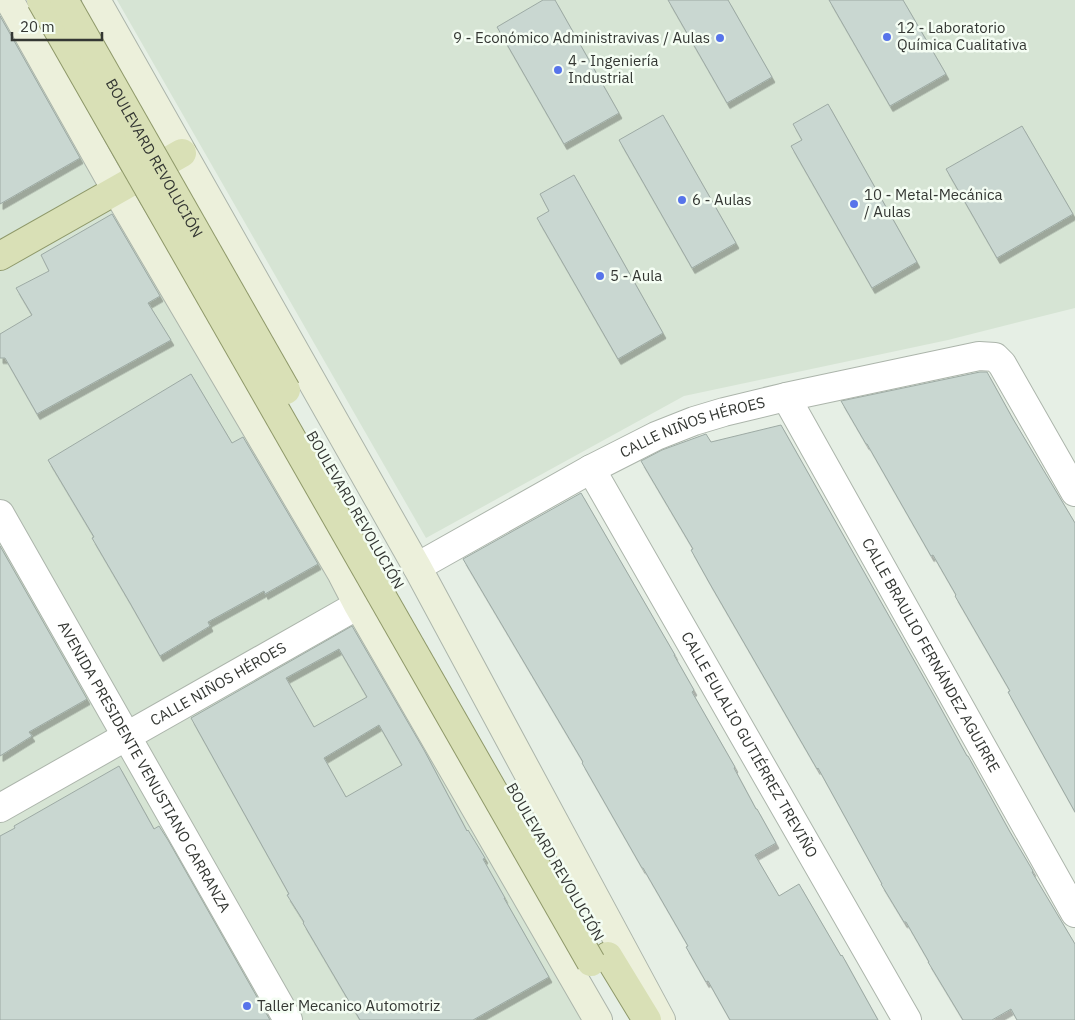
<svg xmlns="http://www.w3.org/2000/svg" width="1075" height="1020" viewBox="0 0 1075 1020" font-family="'IBM Plex Sans',sans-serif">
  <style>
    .built { fill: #d6e4d4 }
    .building { fill: #c9d7d1; stroke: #9daaa4; fill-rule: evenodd; filter: url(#shadow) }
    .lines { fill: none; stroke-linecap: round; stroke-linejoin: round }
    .minor-casing { stroke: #acb5ab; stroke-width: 30 }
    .secondary-casing { stroke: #acb5ab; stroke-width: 30 }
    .primary-casing { stroke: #8e9869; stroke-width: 30 }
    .minor { stroke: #fff; stroke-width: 28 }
    .secondary { stroke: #ecf0db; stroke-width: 28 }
    .primary { stroke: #d9e0b6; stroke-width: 28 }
    .primary-bridge-casing { stroke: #8e9869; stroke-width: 30; stroke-linecap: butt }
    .primary-bridge { stroke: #d9e0b6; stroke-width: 28 }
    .poi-dot { fill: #5774ea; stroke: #f4fdf3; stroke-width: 2 }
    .labels { text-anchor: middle; stroke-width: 5; stroke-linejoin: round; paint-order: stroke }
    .poi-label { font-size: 15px; fill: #343733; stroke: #f4fdf3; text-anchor: start }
    .street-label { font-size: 15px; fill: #343733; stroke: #f4fdf3 }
  </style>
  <defs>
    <filter id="shadow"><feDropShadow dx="3" dy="5.5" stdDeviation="0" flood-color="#0004"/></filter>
  </defs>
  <rect width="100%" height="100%" fill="#e6efe5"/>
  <path class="built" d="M0,0h22l342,592 242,428h-606z
    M117,0h958v308l-127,32 -264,56 -258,142z"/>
  <path class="building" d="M543,0h12l64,113 -55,31 -67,-117z
    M668,0h60l44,77 -45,26z
    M829,0h74l43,74 -56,32z
    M0,16l80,142 -80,46z
    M828,104l89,158 -45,26 -81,-142 11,-6 -9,-16z
    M663,115l73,128 -44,25 -73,-128z
    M1022,126l51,88 -76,44 -51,-89z
    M574,175l89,158 -45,26 -81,-141 12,-7 -9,-17z
    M112,214l48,82 -12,7 23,37 -134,74 -32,-56h-5v-24l32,-19 -16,-27 33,-17 -8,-16z
    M980,372h7l26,47 62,104v289l-67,-120 2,-1 -55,-95 1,-1 -23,-40 -2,1 -64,-112h-1l-25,-43z
    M191,374l41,69 11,-6 75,127 -53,30 -1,-3 -56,31 2,4 -50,30 -30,-53 -38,-65 2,-1 -46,-77z
    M781,425l152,269 34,62h1l42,76 23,39 -1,1 43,72v76h-58l-6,-11 -19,11h-29l-35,-58h1l-23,-40h-2l-23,-38h1l-64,-116 -1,1 -107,-185 -19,-34 2,-1 -52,-88 21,-11 44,-16 5,8z
    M581,493l94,162h-1l20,35 -2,2 43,75 -1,1 22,41h1l19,34 -21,12 24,41 20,-12 42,72 1,-1 36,65h-148l-22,-39 -2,1 -20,-35 2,-1 -45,-78h-1l-60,-105 1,-1 -120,-203z
    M0,546l87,153 -58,33 3,4 -32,20z
    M352,626l72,124 43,81 1,-1 17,28 -2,1 22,39h-1l45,79 -76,43h-113l-57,-97 1,-1 -17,-27 2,-1 -98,-176zM339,649l28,48 -53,30 -28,-49zM379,725l23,40 -56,32 -22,-39z
    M119,766l35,63 5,-3 9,14 102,180h-270v-184l15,-8 -1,-2z"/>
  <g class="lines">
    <defs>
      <g id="minor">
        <path id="s1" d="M786,397l289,516"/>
        <path id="s2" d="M591,469l316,551"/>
        <path id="s3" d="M0,514l288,506"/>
        <path id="s4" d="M417,567l174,-98 65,-33 38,-15 30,-9 62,-15 193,-41 16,1 7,7 73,128"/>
        <path id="s5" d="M0,808l358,-203"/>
      </g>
      <path id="secondary" d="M9,0l107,190 226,384 16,31 240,415
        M96,0l321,567 244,453"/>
      <path id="primary" d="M0,256l182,-103
        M608,956l39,64"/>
    </defs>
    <use href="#minor" class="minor-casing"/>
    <use href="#secondary" class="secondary-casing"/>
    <use href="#primary" class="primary-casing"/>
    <use href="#minor" class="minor"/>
    <use href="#secondary" class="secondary"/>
    <use href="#primary" class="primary"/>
    <defs>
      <g id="primary-bridge">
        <path d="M41,0l550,962"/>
        <path id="s6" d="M64,0l222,390"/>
      </g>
    </defs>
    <use href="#primary-bridge" class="primary-bridge-casing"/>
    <use href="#primary-bridge" class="primary-bridge"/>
  </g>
  <g class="poi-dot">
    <circle cx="887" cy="37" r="5"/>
    <circle cx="720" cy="38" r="5"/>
    <circle cx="558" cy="70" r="5"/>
    <circle cx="682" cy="200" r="5"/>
    <circle cx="854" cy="204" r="5"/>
    <circle cx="600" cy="276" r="5"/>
    <circle cx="247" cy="1006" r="5"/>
  </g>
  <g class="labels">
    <g class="poi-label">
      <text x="897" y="33">12 - Laboratorio<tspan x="897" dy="17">Química Cualitativa</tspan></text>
      <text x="710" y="43" text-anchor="end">9 - Económico Administravivas / Aulas</text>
      <text x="568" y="66">4 - Ingeniería<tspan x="568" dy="17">Industrial</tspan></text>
      <text x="864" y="200">10 - Metal-Mecánica<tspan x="864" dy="17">/ Aulas</tspan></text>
      <text x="692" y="205">6 - Aulas</text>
      <text x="610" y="281">5 - Aula</text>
      <text x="257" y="1011">Taller Mecanico Automotriz</text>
    </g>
    <g class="street-label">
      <text dy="5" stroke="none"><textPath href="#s6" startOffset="182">BOULEVARD REVOLUCIÓN</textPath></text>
      <text dy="5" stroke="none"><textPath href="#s4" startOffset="310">CALLE NIÑOS HÉROES</textPath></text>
      <text transform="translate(355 510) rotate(60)" y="5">BOULEVARD REVOLUCIÓN</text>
      <text dy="5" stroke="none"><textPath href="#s1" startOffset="296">CALLE BRAULIO FERNÁNDEZ AGUIRRE</textPath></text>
      <text dy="5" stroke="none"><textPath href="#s5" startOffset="251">CALLE NIÑOS HÉROES</textPath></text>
      <text dy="5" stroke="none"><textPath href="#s2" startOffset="318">CALLE EULALIO GUTIÉRREZ TREVIÑO</textPath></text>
      <text dy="5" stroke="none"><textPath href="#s3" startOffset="291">AVENIDA PRESIDENTE VENUSTIANO CARRANZA</textPath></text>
      <text transform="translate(555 862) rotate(60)" y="5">BOULEVARD REVOLUCIÓN</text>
    </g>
  </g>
  <path d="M12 32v8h90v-8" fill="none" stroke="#343733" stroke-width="2.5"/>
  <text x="20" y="32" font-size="15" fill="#343733" stroke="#f4fdf3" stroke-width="4" paint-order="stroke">20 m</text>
</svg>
